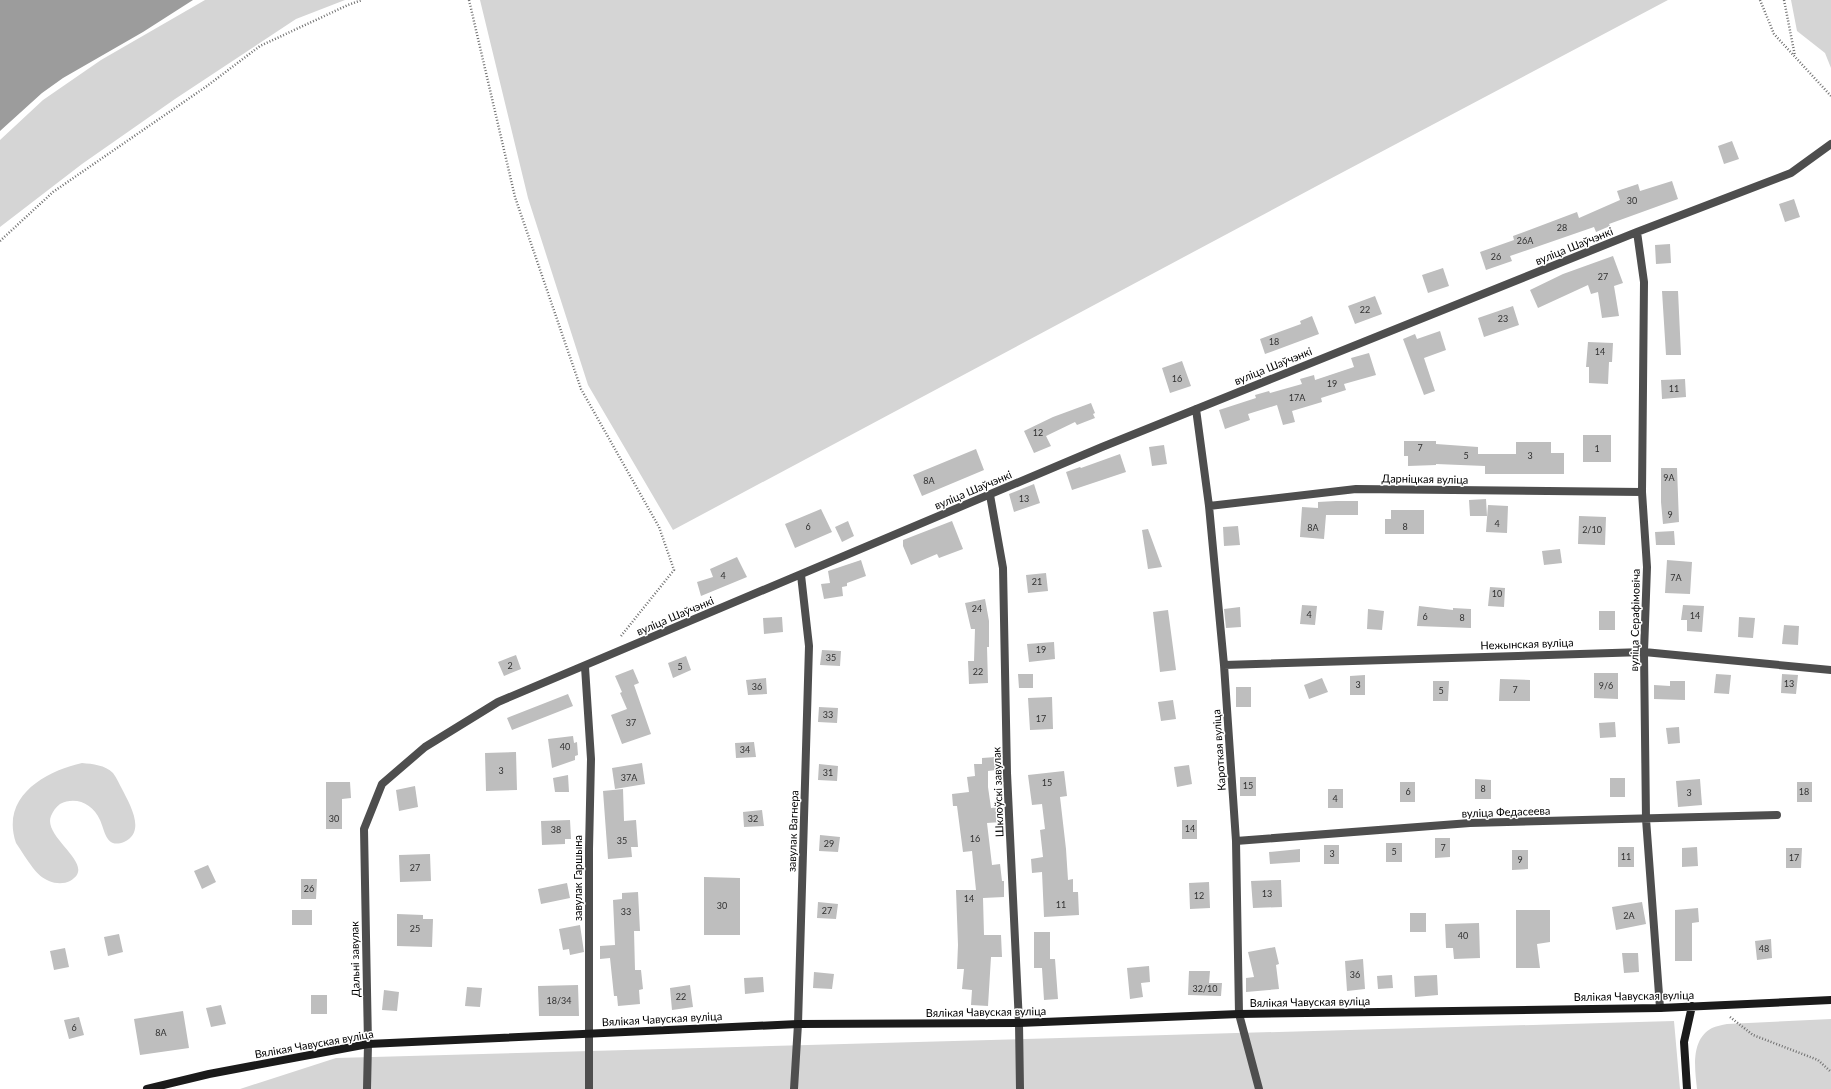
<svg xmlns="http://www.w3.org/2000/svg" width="1831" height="1089" viewBox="0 0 1831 1089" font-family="Lato,sans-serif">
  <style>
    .green { fill: #d5d5d5 }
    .water { fill: #9c9c9c }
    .building { fill: #bebebe }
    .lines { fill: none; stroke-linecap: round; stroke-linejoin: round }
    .path { stroke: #707070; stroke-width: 2.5; stroke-dasharray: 1 2; stroke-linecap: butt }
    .street { stroke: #4e4e4e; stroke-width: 8 }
    .secondary { stroke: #1b1b1b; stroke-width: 8 }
    .labels { text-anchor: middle; stroke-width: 3; stroke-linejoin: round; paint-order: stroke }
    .number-label { font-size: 9px; fill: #303030 }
    .street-label { font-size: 11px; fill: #000; stroke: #fff }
  </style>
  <rect width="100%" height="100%" fill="#fff"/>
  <path class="green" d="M205,0h140l-49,19 -121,80 -93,65 -82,63v-87l43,-40 58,-40z
    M480,0h1188l-340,180 -655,350 -85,-145 -60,-187z
    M1791,0h40v68l-6,-15 -28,-22z
    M82,763c11,1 23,2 31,10 4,5 6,11 9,16 7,14 25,43 2,53 -18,7 -19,-11 -24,-22 -7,-16 -24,-24 -40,-16 -4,3 -7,7 -9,12 -9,22 48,49 19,65 -6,3 -14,3 -21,0 -7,-3 -11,-7 -16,-13 -6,-8 -11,-16 -17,-25 -16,-47 30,-72 66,-80z
    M1831,1019v70h-134c-2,-20 -7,-49 15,-61 4,-2 10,-3 15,-4z
    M1674,1021l6,68h-1440l96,-31z"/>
  <path class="water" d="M0,0h193l-50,32 -80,46 -21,15 -42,38z"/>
  <path class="building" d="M1732,141l7,18 -15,5 -6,-18z
    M1672,181l6,18 -69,25 1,2 -14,6 -2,-5 -84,29 2,5 -26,9 -6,-18 34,-12 -1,-4 64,-24 2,6 41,-18 -3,-9 21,-7 2,7z
    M1794,199l6,18 -15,5 -6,-18z
    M1670,244l1,19 -15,1 -1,-19z
    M1613,256l10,27 -9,3 5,30 -17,2 -4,-26 -7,2 -3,-9 -50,23 -8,-18 33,-16z
    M1443,268l6,18 -21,7 -6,-18z
    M1662,291h16l3,64h-15z
    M1375,296l7,18 -27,10 -7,-18z
    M1513,306l6,19 -35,12 -6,-19z
    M1312,316l7,18 -54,20 -5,-15 41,-15 -1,-3z
    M1440,331l6,19 -22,8 11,33 -11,4 -21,-56 12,-5 2,5z
    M1588,342l25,1 -1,19h-3l-1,22 -19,-1v-16h-3z
    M1369,353l7,22 -32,9 2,6 -25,8 1,4 -30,9 3,11 -12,3 -6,-20 -29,9 2,6 -25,9 -6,-19 37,-12 -1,-3 14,-4 1,2 32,-9 -2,-5 14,-4 1,5 39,-13 -3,-9z
    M1182,361l9,25 -21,7 -8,-25z
    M1685,379l1,18 -24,2 -1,-19z
    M1091,403l4,10 -2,1 2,4 -18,7 -2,-3 -29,14 5,10 -17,7 -10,-22 29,-14z
    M1583,435h28v27h-28z
    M1404,441h32v3l42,3v7h38v-12h35v11h13v21h-79v-8l-49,-2v1l-28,1v-10h-4z
    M1164,445l3,19 -15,2 -3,-19z
    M976,449l8,21 -62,26 -9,-21z
    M1120,454l6,18 -54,18 -6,-18 14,-5 1,1z
    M1661,468h16l2,54 -16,2 -2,-22z
    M1034,484l6,19 -26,9 -5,-18z
    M1486,499l1,17h-17l-1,-16z
    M1336,501h22v14h-32l-2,24 -24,-2 2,-30 16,1v-6z
    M1488,505l20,1 -1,27 -21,-1z
    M821,509l11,23 -37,16 -10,-24z
    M1391,510h33v24h-39v-15h6z
    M1579,516l27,1 -1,28 -27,-1z
    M848,521l6,15 -12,6 -7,-15z
    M952,521l11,28 -24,9 -2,-4 -26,11 -8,-19v-6z
    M1238,526l2,19 -16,1 -1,-19z
    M1148,529l14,38 -14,2 -6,-39z
    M1674,531l1,14h-19l-1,-13z
    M1560,549l2,14 -18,2 -2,-14z
    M737,557l10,20 -46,19 -4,-14 16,-5 -3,-8z
    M861,560l5,16 -19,7v3l-5,1 1,9 -19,3 -3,-15 9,-1 -2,-12z
    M1667,560l25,2 -2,32 -25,-1z
    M1046,573l2,18 -20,2 -2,-18z
    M1490,587l15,1 -1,19 -16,-1z
    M985,599l4,22v26h-2l1,36 -19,1 -1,-23h6l1,-32h-4l-6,-26z
    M1302,605l15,1 -2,19 -15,-1z
    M1683,605l21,1 -2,26 -15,-1v-11h-6z
    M1419,606l34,4v-2l18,1v19l-54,-2z
    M1240,607l1,20 -15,1 -2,-19z
    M1368,609l16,2 -2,19 -15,-1z
    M1168,610l8,60 -16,2 -7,-60z
    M1599,611h16v19h-16z
    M782,617l1,15 -19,2 -1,-16z
    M1739,617l16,1 -2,20 -15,-1z
    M1784,625l15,1 -1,19 -16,-1z
    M1054,642l1,17 -26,3 -2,-18z
    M822,650l19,1 -1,15 -20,-1z
    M516,655l5,14 -17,7 -6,-14z
    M686,656l5,14 -18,8 -5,-15z
    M633,669l6,14 -5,2 17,49 -29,10 -11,-29 16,-6 -7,-16 2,-1 -7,-16z
    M1594,673h24v26l-24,-1z
    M1018,674h15v14h-14z
    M1716,674l15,1 -2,19 -15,-1z
    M1782,674l16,1 -2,19 -15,-1z
    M1365,675v20h-15v-19z
    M766,678l1,16 -19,1 -2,-15z
    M1322,678l6,14 -19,7 -5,-14z
    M1500,679l30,1v21h-31z
    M1433,681h16l-1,20h-15z
    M1670,681h15v19l-31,-1v-14l16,1z
    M1236,687h15v20h-15z
    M568,694l5,12 -61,24 -5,-12z
    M1052,697l1,32 -23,1 -2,-32z
    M1173,700l3,19 -15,2 -3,-19z
    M819,707l19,1 -1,15 -19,-1z
    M1615,722l1,15 -16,1 -1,-15z
    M1679,727l1,16 -12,1 -2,-16z
    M573,736l1,7 3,-1 1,13 -3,1v4l-23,8 -4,-29z
    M754,742l2,15 -20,1 -1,-15z
    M516,752l1,38 -31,1 -1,-38z
    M996,757v13l-8,1v16l3,21 9,-1 1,15 -14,1 5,42 8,-1 2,17h2v16l-21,1 1,37h17l1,22h-11l-3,49 -17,-1 1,-15 -10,-1 2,-20h-7l1,-24 -2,-55h20l-4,-39 -9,1 -6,-46h-4l-1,-12 17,-2 -2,-15 8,-1 -1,-12h8v-6z
    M642,763l3,21 -30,5 -3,-21z
    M819,764l19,2 -1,15 -19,-1z
    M1189,765l3,19 -15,3 -3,-20z
    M1064,771l3,25 -7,1 6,52 2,31 5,-1v13h5l1,23 -35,2 -2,-45 -10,1 -1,-14 12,-2 -3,-27 5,-1 -3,-25 -10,1 -4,-30z
    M568,775l1,17h-14l-2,-14z
    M1240,777h16v19h-16z
    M1610,778h15v19h-15z
    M1475,779l16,1v19h-16z
    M1700,779l2,26 -24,2 -2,-26z
    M326,782h24l1,16 -9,1v30h-16z
    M1400,782h15v20h-15z
    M1797,782h15v20h-15z
    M415,786l3,21 -19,4 -3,-21z
    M623,789l1,32 12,-1 2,27h-7l1,10 -24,2 -5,-68z
    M1328,789h15v19h-15z
    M762,810l2,16 -20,1 -1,-15z
    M570,820l1,19h-6v5l-23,1 -1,-24z
    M1182,820h15v19h-15z
    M820,835l20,2 -2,15 -19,-1z
    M1435,838h15v19l-15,1z
    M1386,843h16v19h-16z
    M1324,845h15v19h-15z
    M1618,847h16v20h-16z
    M1697,847l1,19 -16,1v-19z
    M1786,848h16l-1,20h-15z
    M1300,849v13l-30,2 -1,-12z
    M1512,850h16v19l-16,1z
    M430,854l1,27 -31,1 -1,-27z
    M208,865l8,17 -14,7 -8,-18z
    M704,877l36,1v57h-36z
    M301,879h16l-1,20h-15z
    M1281,880l1,27 -29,1 -2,-27z
    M1209,882l1,26 -20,1 -1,-26z
    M567,883l3,15 -29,6 -3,-15z
    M638,892l2,39h-6l1,39h6l2,19 -4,1 1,14 -22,2 -1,-10h-3l-4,-38 -10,1v-13l15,-1 -2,-45 9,-1v-6z
    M818,902l20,2 -2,15 -19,-1z
    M1642,902l4,22 -30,6 -4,-23z
    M1698,908l1,14 -7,1v38h-17v-51z
    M292,910h20v15h-20z
    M1516,910h34v32l-13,2 3,24h-24z
    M1410,913h16v19h-16z
    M397,914l26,1v4h10l-1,28 -35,-1z
    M1479,923l1,35 -26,1 -1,-11h-7l-1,-24z
    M580,925l4,27 -14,3 -1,-6 -6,1 -4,-21z
    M1034,932h16v27h5l3,40 -14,1 -2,-32h-8z
    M119,934l4,18 -15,4 -4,-19z
    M1771,939l1,19 -15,2 -2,-19z
    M1275,947l4,17 -3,1 3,24 -33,3v-14l8,-1 -6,-25z
    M65,948l4,19 -15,3 -4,-19z
    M1622,953h16l1,19 -15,1z
    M1363,959l2,30 -18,2 -2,-30z
    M1149,966l1,16 -9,1 2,14 -13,2 -3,-31z
    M1189,971h21l-1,12h13l-1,13 -33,-1z
    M814,972l20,2 -2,15 -19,-1z
    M1392,975l1,13 -15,1 -1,-13z
    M1437,975l1,20 -23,2 -1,-21z
    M763,977l1,15 -19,2 -1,-16z
    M578,985l1,31h-40l-1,-30z
    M690,985l3,22 -21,3 -2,-22z
    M467,987l15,1 -2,19 -15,-1z
    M384,990l15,2 -2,19 -15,-1z
    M311,995h16v19h-16z
    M221,1005l5,19 -15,3 -5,-19z
    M183,1011l6,37 -49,7 -6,-36z
    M79,1017l5,18 -15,4 -5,-19z"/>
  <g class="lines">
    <path class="path" d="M469,0l46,197 66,192 78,138 15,43 -53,66
      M1760,0l14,34 57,62
      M1784,0l11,56
      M0,241l53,-49 154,-106 53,-40 88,-41 14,-5
      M1730,1017l23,18 65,25 13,12"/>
    <path class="street" d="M1637,232l7,50 -2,210 5,75 -3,85 2,167 14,189
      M1196,409l13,97 15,159 12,176 3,173 20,75
      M990,495l13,73 4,205 12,250 1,66
      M1209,506l147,-17 286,3
      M1224,665l420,-13 187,18
      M585,667l6,92 -2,90v240
      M1236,841l234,-18 307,-8
      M367,1089l1,-45 -4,-215 18,-45 43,-37 73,-45 604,-255 535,-215 154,-59 40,-29
      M794,1089l4,-65 11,-378 -8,-71"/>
    <path class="secondary" d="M147,1089l62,-15 159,-30 430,-20 221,-1 220,-9 421,-6 171,-8
      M1687,1089l-3,-47 8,-36"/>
  </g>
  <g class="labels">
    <g class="number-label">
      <text x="1632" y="204">30</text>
      <text x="1562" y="231">28</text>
      <text x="1525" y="244">26А</text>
      <text x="1496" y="260">26</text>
      <text x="1603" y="280">27</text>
      <text x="1365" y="313">22</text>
      <text x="1503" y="322">23</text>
      <text x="1274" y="345">18</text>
      <text x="1600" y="355">14</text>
      <text x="1177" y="382">16</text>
      <text x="1332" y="387">19</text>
      <text x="1674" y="392">11</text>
      <text x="1297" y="401">17А</text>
      <text x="1038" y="436">12</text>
      <text x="1420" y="451">7</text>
      <text x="1597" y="452">1</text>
      <text x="1466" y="459">5</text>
      <text x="1530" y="459">3</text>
      <text x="1669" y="481">9А</text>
      <text x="929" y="484">8А</text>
      <text x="1024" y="502">13</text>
      <text x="1670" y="518">9</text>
      <text x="1497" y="527">4</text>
      <text x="808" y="530">6</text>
      <text x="1405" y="530">8</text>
      <text x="1313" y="531">8А</text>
      <text x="1592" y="533">2/10</text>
      <text x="723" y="579">4</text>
      <text x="1676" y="581">7А</text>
      <text x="1037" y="585">21</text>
      <text x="1497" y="597">10</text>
      <text x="977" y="612">24</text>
      <text x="1309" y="618">4</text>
      <text x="1695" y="619">14</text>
      <text x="1425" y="620">6</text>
      <text x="1462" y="621">8</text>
      <text x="1041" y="653">19</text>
      <text x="831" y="661">35</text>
      <text x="510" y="669">2</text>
      <text x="680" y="670">5</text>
      <text x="978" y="675">22</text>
      <text x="1789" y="687">13</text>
      <text x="1358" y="688">3</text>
      <text x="1606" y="689">9/6</text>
      <text x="757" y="690">36</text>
      <text x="1515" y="693">7</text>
      <text x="1441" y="694">5</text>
      <text x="828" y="718">33</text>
      <text x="1041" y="722">17</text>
      <text x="631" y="726">37</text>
      <text x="565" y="750">40</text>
      <text x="745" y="753">34</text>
      <text x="501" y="774">3</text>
      <text x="828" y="776">31</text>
      <text x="629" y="781">37А</text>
      <text x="1047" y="786">15</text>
      <text x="1248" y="789">15</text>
      <text x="1483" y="792">8</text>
      <text x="1408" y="795">6</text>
      <text x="1804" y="795">18</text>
      <text x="1689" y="796">3</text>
      <text x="1335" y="802">4</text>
      <text x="334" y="822">30</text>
      <text x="753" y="822">32</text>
      <text x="1190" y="832">14</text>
      <text x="556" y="833">38</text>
      <text x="975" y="842">16</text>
      <text x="622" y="844">35</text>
      <text x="829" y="847">29</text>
      <text x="1443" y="851">7</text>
      <text x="1394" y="855">5</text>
      <text x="1332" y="857">3</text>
      <text x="1626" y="860">11</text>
      <text x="1794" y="861">17</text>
      <text x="1520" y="863">9</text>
      <text x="415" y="871">27</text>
      <text x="309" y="892">26</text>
      <text x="1267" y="897">13</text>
      <text x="1199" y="899">12</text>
      <text x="969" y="902">14</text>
      <text x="1061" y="908">11</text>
      <text x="722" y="909">30</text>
      <text x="827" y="914">27</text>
      <text x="626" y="915">33</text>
      <text x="1629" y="919">2А</text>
      <text x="415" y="932">25</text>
      <text x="1463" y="939">40</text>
      <text x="1764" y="952">48</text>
      <text x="1355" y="978">36</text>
      <text x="1205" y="992">32/10</text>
      <text x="681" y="1000">22</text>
      <text x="559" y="1004">18/34</text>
      <text x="74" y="1031">6</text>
      <text x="161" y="1036">8А</text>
    </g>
    <g class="street-label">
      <text transform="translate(1574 246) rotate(-22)" y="4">вуліца Шаўчэнкі</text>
      <text transform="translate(1273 366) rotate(-22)" y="4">вуліца Шаўчэнкі</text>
      <text transform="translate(1425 479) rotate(1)" y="4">Дарніцкая вуліца</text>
      <text transform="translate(973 490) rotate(-23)" y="4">вуліца Шаўчэнкі</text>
      <text transform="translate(675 616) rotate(-23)" y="4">вуліца Шаўчэнкі</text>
      <text transform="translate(1635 620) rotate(-89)" y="4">вуліца Серафімовіча</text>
      <text transform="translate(1527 644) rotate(-2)" y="4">Нежынская вуліца</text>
      <text transform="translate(1219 750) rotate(-94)" y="4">Кароткая вуліца</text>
      <text transform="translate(998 792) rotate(-92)" y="4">Шклоўскі завулак</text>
      <text transform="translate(1506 812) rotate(-2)" y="4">вуліца Федасеева</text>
      <text transform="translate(793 831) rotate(-88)" y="4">завулак Вагнера</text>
      <text transform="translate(578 878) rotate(-90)" y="4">завулак Гаршына</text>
      <text transform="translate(355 959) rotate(-91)" y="4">Дальні завулак</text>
      <text transform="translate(1634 996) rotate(-1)" y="4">Вялікая Чавуская вуліца</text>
      <text transform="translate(1310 1002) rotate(-1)" y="4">Вялікая Чавуская вуліца</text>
      <text transform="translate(986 1012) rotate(-1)" y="4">Вялікая Чавуская вуліца</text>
      <text transform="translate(662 1019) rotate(-3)" y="4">Вялікая Чавуская вуліца</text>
      <text transform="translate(314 1044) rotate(-10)" y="4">Вялікая Чавуская вуліца</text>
    </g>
  </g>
</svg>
